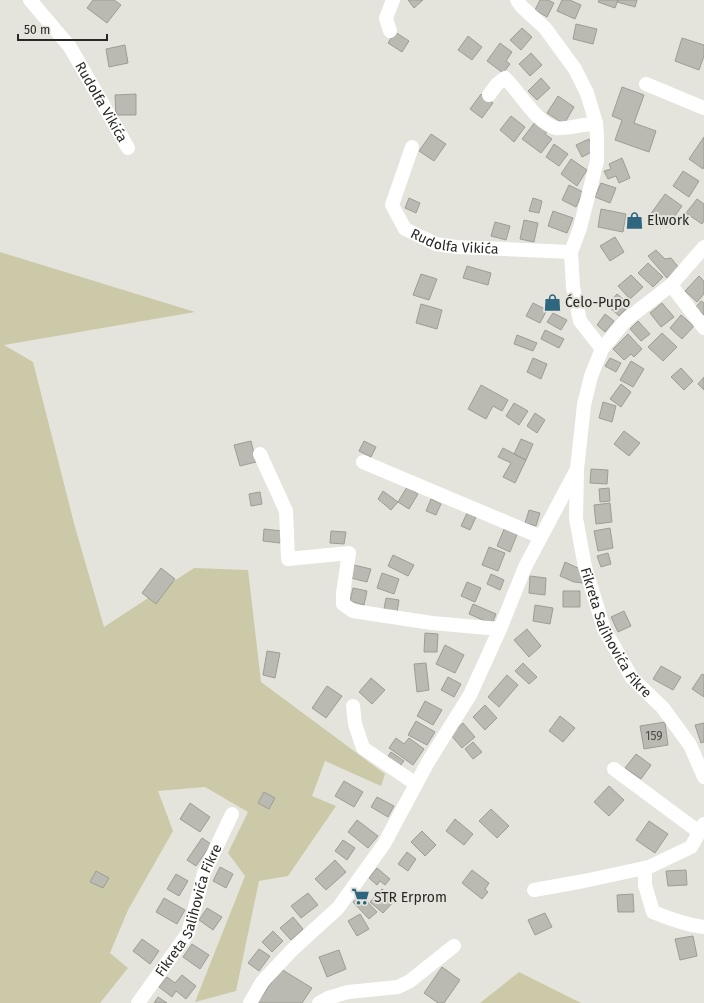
<svg xmlns="http://www.w3.org/2000/svg" width="704" height="1003" viewBox="0 0 704 1003" font-family="'Fira Sans',sans-serif">
  <style>
    .green { fill: #cbc9a8 }
    .building { fill: #bab9b2; stroke: #9d9d96 }
    .lines { fill: none; stroke-linecap: round; stroke-linejoin: round }
    .minor { stroke: #fff; stroke-width: 14 }
    .labels { text-anchor: middle; stroke-width: 4; stroke-linejoin: round; paint-order: stroke }
    .number-label { font-size: 12px; fill: #4c4c48 }
    .street-label { font-size: 14px; fill: #282825; stroke: #e4e4dc }
    .poi-label { font-size: 14px; fill: #282825; stroke: #e4e4dc; text-anchor: start }
  </style>
  <rect width="100%" height="100%" fill="#e4e4dc"/>
  <path class="green" d="M0,252l195,60 -191,33 29,17 42,165 29,100 90,-59 54,2 13,112 124,92 -4,12 -56,-25 -13,35 24,10 -48,70 -29,5 -23,110 -41,11 50,-126 -17,-23 20,-41 -43,-25 -47,4 15,40 -45,79 -18,43 18,15 -28,35h-100z
    M519,972l62,31h-101z"/>
  <path class="building" d="M93,0h21l7,5 -14,18 -20,-15z
    M408,0h15l-9,8z
    M540,0h8l6,3 -7,14 -12,-7z
    M562,0h8l11,5 -6,14 -18,-8z
    M599,0h19l-3,8 -17,-6z
    M618,0h19l-2,7 -18,-5z
    M576,24l21,5 -4,15 -20,-5z
    M522,28l10,9 -11,13 -11,-10z
    M395,32l14,9 -7,11 -14,-9z
    M468,36l14,11 -10,13 -14,-10z
    M682,38l22,7v11l-5,14 -24,-9z
    M500,43l12,9 -6,9 4,3 -7,9 -16,-12z
    M125,45l3,18 -19,4 -3,-18z
    M531,53l11,12 -12,11 -11,-12z
    M541,78l9,10 -13,12 -9,-9z
    M622,87l22,8 -10,28 22,8 -7,21 -34,-12 7,-20 -10,-4z
    M136,94v21h-20l-1,-20z
    M481,94l12,9 -11,15 -12,-9z
    M558,96l16,11 -10,17 -17,-11z
    M511,116l14,11 -11,15 -14,-12z
    M536,121l12,9 -3,4 7,5 -11,14 -19,-14z
    M431,134l15,10 -12,17 -15,-10z
    M704,137v29l-1,3 -14,-10z
    M589,139l5,12 -12,6 -6,-12z
    M554,144l14,10 -9,12 -13,-9z
    M622,158l8,20 -11,5 -3,-7 -8,3 -4,-8 7,-2 -2,-5z
    M571,159l16,11 -10,16 -16,-12z
    M683,171l16,10 -10,16 -16,-11z
    M601,183l15,5 -6,15 -15,-6z
    M569,185l14,7 -7,15 -14,-7z
    M665,194l17,12 -15,21 -17,-12z
    M409,198l11,5 -4,10 -11,-5z
    M533,198l9,3 -3,12 -10,-2z
    M697,199l7,5v17l-2,3 -16,-11z
    M601,209l25,5 -3,18 -25,-5z
    M553,211l20,7 -6,15 -19,-7z
    M524,220l14,3 -4,19 -14,-3z
    M495,222l15,4 -4,14 -15,-4z
    M615,237l9,15 -14,9 -10,-15z
    M656,250l9,9 6,-1 9,11 -13,9 -19,-22z
    M648,263l15,14 -10,10 -15,-14z
    M467,266l24,7 -3,12 -25,-7z
    M421,274l16,5 -8,21 -16,-5z
    M631,275l12,12 -13,12 -12,-13z
    M699,276l5,5v13l-7,8 -12,-11z
    M617,294l13,11 -11,11 -12,-11z
    M701,301l3,2v12l-9,-7z
    M533,303l14,7 -7,13 -14,-7z
    M662,303l12,14 -13,10 -11,-14z
    M421,304l21,6 -5,19 -21,-6z
    M553,313l14,7 -6,10 -14,-8z
    M605,314l9,7 -9,11 -8,-7z
    M681,315l13,11 -12,13 -12,-11z
    M638,321l12,13 -9,7 -11,-12z
    M545,330l19,9 -5,9 -18,-9z
    M662,333l15,14 -14,14 -15,-14z
    M628,334l14,15 -8,8 -3,-3 -7,6 -11,-11z
    M517,335l20,8 -4,8 -19,-7z
    M533,358l14,6 -6,15 -14,-7z
    M610,358l11,5 -5,9 -11,-6z
    M631,361l13,8 -11,18 -13,-7z
    M681,368l12,13 -9,9 -13,-13z
    M704,377v13l-6,-6z
    M621,384l10,8 -10,15 -11,-8z
    M481,385l27,15 -6,11 -9,-5 -7,13 -18,-10z
    M603,402l13,4 -4,16 -13,-4z
    M514,403l14,8 -9,14 -13,-9z
    M535,413l10,7 -8,13 -10,-7z
    M624,431l16,12 -11,13 -15,-12z
    M521,439l12,5 -7,16 -12,-6z
    M251,441l5,21 -16,4 -6,-21z
    M364,441l12,6 -5,10 -12,-6z
    M503,448l23,12 -11,23 -12,-6 8,-14 -13,-6z
    M591,469l17,1 -1,14 -17,-1z
    M407,487l11,7 -9,15 -11,-7z
    M609,488l1,13 -10,1 -1,-13z
    M383,491l15,11 -7,8 -13,-11z
    M260,492l2,12 -11,2 -2,-12z
    M431,499l10,5 -5,11 -10,-4z
    M610,503l2,19 -16,2 -2,-19z
    M529,510l11,3 -4,13 -11,-3z
    M467,513l9,4 -6,13 -9,-4z
    M505,527l13,5 -8,20 -13,-6z
    M610,528l3,20 -15,3 -4,-20z
    M264,529l18,2 -2,12 -17,-2z
    M331,531l15,1 -2,12 -14,-1z
    M489,547l16,6 -7,18 -16,-6z
    M608,553l3,11 -10,3 -4,-11z
    M393,555l21,10 -6,11 -20,-10z
    M565,562l15,7 3,14 -9,-1 -14,-6z
    M354,565l17,4 -4,13 -16,-4z
    M161,568l14,11 -19,25 -14,-11z
    M382,573l17,6 -5,15 -17,-6z
    M491,574l13,6 -4,10 -13,-6z
    M530,576l16,2 -1,17 -16,-2z
    M467,582l14,6 -6,14 -14,-6z
    M353,588l14,3 -3,14 -14,-4z
    M563,591h17v16h-17z
    M386,598l13,2 -2,12 -13,-3z
    M473,604l23,10 -4,10 -23,-10z
    M535,605l18,3 -3,16 -17,-3z
    M624,611l7,15 -13,6 -7,-15z
    M527,629l14,17 -12,11 -15,-17z
    M425,633l13,1 -1,18h-13z
    M445,645l19,10 -9,18 -19,-9z
    M267,651l13,2 -5,25 -12,-3z
    M426,663l3,27 -12,2 -3,-28z
    M523,663l14,14 -8,7 -14,-13z
    M661,666l20,11 -8,13 -20,-11z
    M702,674l2,1v22l-12,-8z
    M507,675l11,10 -19,22 -11,-10z
    M448,677l13,7 -7,13 -13,-7z
    M371,678l14,12 -13,14 -13,-12z
    M327,686l15,10 -16,22 -14,-10z
    M425,701l17,9 -9,15 -16,-9z
    M485,705l12,13 -12,12 -12,-13z
    M560,716l15,12 -12,14 -14,-11z
    M416,721l19,11 -8,13 -19,-10z
    M665,722l3,23 -24,4 -4,-23z
    M463,723l12,14 -13,11 -12,-14z
    M704,723v19l-3,1 -6,-18z
    M396,738l8,6 5,-6 15,11 -11,16 -24,-17z
    M473,742l9,10 -9,7 -8,-10z
    M391,752l13,9 -5,6 -12,-9z
    M636,754l15,11 -10,14 -16,-11z
    M344,781l19,11 -9,15 -19,-11z
    M609,786l15,14 -15,16 -15,-14z
    M264,792l11,6 -6,11 -11,-6z
    M377,797l17,9 -6,11 -17,-10z
    M190,803l20,14 -10,15 -20,-13z
    M491,809l18,17 -12,12 -18,-17z
    M455,819l18,15 -9,11 -18,-14z
    M357,820l21,16 -10,12 -20,-16z
    M649,821l19,13 -13,19 -19,-13z
    M422,831l14,14 -11,11 -14,-14z
    M202,838l9,6 -15,22 -9,-6z
    M343,840l12,8 -8,12 -12,-9z
    M407,852l9,7 -8,12 -10,-7z
    M335,860l11,12 -20,18 -11,-11z
    M220,867l13,7 -7,14 -13,-7z
    M377,868l13,11 -5,6 -5,-4 -3,4 -8,-7z
    M472,870l17,13 -4,6 3,3 -6,7 -20,-16z
    M686,870l1,15 -19,1 -2,-15z
    M96,871l13,7 -6,10 -13,-6z
    M176,874l12,7 -9,15 -12,-7z
    M382,889l13,11 -12,13 -13,-11z
    M308,893l10,12 -17,13 -10,-12z
    M633,894l1,18h-16l-1,-17z
    M361,895l16,17 -8,7 -16,-17z
    M164,898l21,12 -8,14 -21,-12z
    M207,908l15,9 -9,13 -14,-10z
    M545,913l7,14 -17,8 -7,-15z
    M360,914l9,15 -12,7 -9,-15z
    M293,917l10,12 -12,11 -11,-12z
    M273,931l10,10 -11,11 -10,-10z
    M693,936l4,20 -17,4 -5,-21z
    M142,939l17,12 -9,13 -17,-13z
    M192,944l17,11 -9,14 -17,-12z
    M259,949l11,7 -11,15 -11,-8z
    M339,950l7,19 -19,8 -8,-20z
    M442,967l18,13 -16,23h-6l-14,-10z
    M281,969l31,19 -10,15h-45z
    M182,975l14,11 -10,13 -10,-8 -4,6 -13,-10 8,-10 8,6z
    M158,997l9,6h-13z"/>
  <g class="lines">
    <g class="minor">
      <path id="s1" d="M30,0l40,47 58,101"/>
      <path d="M517,0l5,7 23,21 30,41 12,24 9,30 1,14v24l-17,67 -9,24 2,35 7,34 22,28"/>
      <path d="M390,31l-4,-13 7,-18"/>
      <path d="M646,84l58,24"/>
      <path d="M489,95l8,-11 8,-6c15,14 31,45 51,50 6,2 32,-4 40,-5"/>
      <path id="s2" d="M412,147l-20,58 13,24 31,15 20,3 115,5"/>
      <path d="M671,285l33,43"/>
      <path d="M260,454l26,57 2,48 61,-6 -6,40v11l10,7 79,12 68,6"/>
      <path d="M363,462l178,75"/>
      <path id="s3" d="M577,472l-1,46 9,49 19,62 28,49 31,30 27,37 14,32"/>
      <path d="M353,706l2,18 8,24 53,36"/>
      <path d="M614,769l85,63"/>
      <path d="M645,868v17l8,27c17,7 33,13 51,15"/>
      <path d="M534,890l50,-9 65,-14 42,-20 13,-23"/>
      <path id="s4" d="M138,1003l50,-70 16,-60 28,-59"/>
      <path d="M250,1003l12,-21 31,-33 45,-41 46,-64 44,-82 42,-67 30,-66 25,-62 52,-98 7,-64 7,-29 11,-27 24,-29 45,-35 33,-38"/>
      <path d="M319,1003l9,-5 20,-6 50,-5 12,-6 44,-35"/>
    </g>
  </g>
  <defs>
    <symbol id="shop-bare" viewBox="-9 -9 18 18"><path d="M-5-2.5h2.3a2.7 3.5 0 0 1 5.4 0H5L5.5 6h-11ZM-1.5-2.5h3a1.5 2.3 0 0 0-3 0Z" fill="#2e6680" stroke="#e4e4dc" stroke-width="2.5" paint-order="stroke"/></symbol>
    <symbol id="supermarket-bare" viewBox="-9 -9 18 18"><path d="M-6-5.5h2.5l.6 2H6L4.5 2H-2.5L-4.4-4H-6ZM-1.5 3.2a1.3 1.3 0 1 0 .1 0ZM3 3.2a1.3 1.3 0 1 0 .1 0Z" fill="#2e6680" stroke="#e4e4dc" stroke-width="2.5" paint-order="stroke"/></symbol>
  </defs>
  <g fill-rule="evenodd">
    <use href="#shop-bare" x="622" y="208" width="25" height="25"/>
    <use href="#shop-bare" x="540" y="290" width="25" height="25"/>
    <use href="#supermarket-bare" x="348" y="884" width="25" height="25"/>
  </g>
  <g class="labels">
    <g class="number-label">
      <text x="654" y="740">159</text>
    </g>
    <g class="street-label">
      <text dy="5" stroke="none"><textPath href="#s1" startOffset="125">Rudolfa Vikića</textPath></text>
      <text dy="5" stroke="none"><textPath href="#s2" startOffset="141">Rudolfa Vikića</textPath></text>
      <text dy="5" stroke="none"><textPath href="#s3" startOffset="169">Fikreta Salihovića Fikre</textPath></text>
      <text dy="5" stroke="none"><textPath href="#s4" startOffset="107">Fikreta Salihovića Fikre</textPath></text>
    </g>
    <g class="poi-label">
      <text x="647" y="225">Elwork</text>
      <text x="565" y="307">Ćelo-Pupo</text>
      <text x="374" y="902">STR Erprom</text>
    </g>
  </g>
  <path d="M18 34v6h89v-6" fill="none" stroke="#282825" stroke-width="2"/>
  <text x="24" y="34" font-size="12" fill="#282825" stroke="#e4e4dc" stroke-width="3" paint-order="stroke">50 m</text>
</svg>
